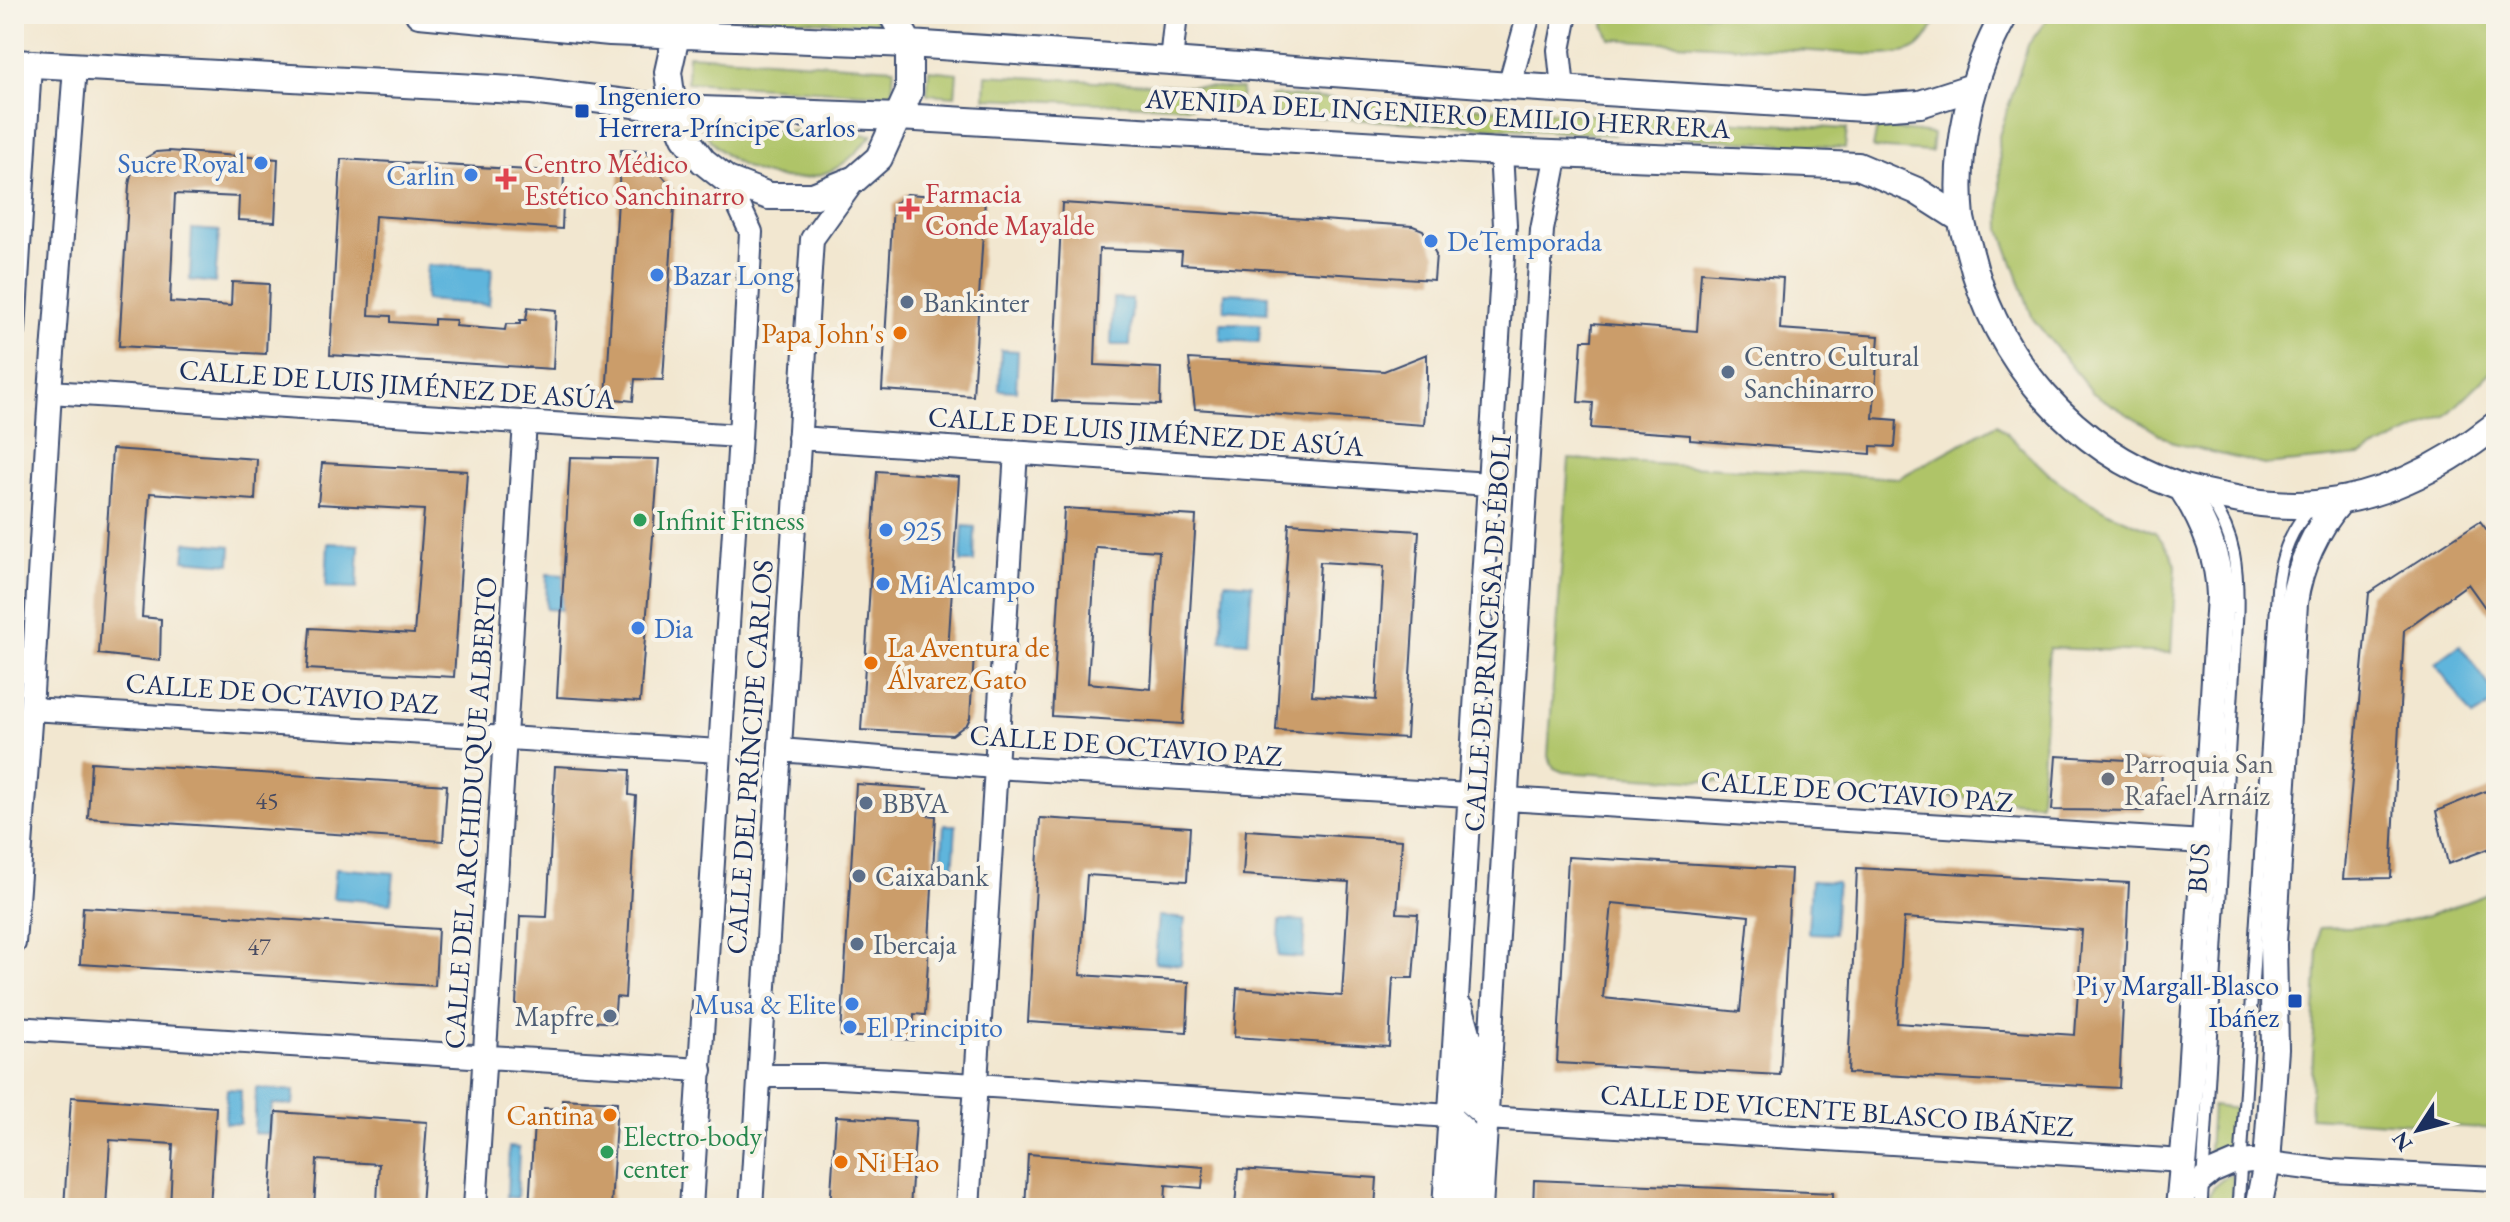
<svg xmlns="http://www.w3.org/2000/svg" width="2510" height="1222" viewBox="0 0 2510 1222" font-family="'EB Garamond',serif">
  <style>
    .green { fill: #afc468; stroke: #657a63; stroke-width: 2 }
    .water { fill: #5fb5dc; stroke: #3d729d; stroke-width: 2 }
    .building { fill: #cb9d6b; fill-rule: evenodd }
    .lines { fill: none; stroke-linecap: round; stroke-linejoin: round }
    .service-casing { stroke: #3b4b6f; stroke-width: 15 }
    .minor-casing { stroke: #3b4b6f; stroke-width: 26 }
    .tertiary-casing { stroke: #3b4b6f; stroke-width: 30 }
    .service { stroke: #fff; stroke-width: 11 }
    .minor { stroke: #fff; stroke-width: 22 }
    .tertiary { stroke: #fff; stroke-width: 26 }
    .transit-dot { fill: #1a4fb4; stroke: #f7f3e8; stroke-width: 3 }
    .shop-dot { fill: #3f7fe0; stroke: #f7f3e8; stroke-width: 3 }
    .health-dot { fill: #e0444e; stroke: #f7f3e8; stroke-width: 3 }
    .service-dot { fill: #5c6f8a; stroke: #f7f3e8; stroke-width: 3 }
    .food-dot { fill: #e8710a; stroke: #f7f3e8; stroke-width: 3 }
    .leisure-dot { fill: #2e9e5b; stroke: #f7f3e8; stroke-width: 3 }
    .worship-dot { fill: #6b7280; stroke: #f7f3e8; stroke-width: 3 }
    .labels { text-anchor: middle; stroke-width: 8; stroke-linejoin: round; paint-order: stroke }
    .number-label { font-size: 24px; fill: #474a61 }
    .transit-label { font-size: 28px; fill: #164399; stroke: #f7f3e8; text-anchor: start }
    .street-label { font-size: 28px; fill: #1b2f5e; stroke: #f7f3e8 }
    .shop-label { font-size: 28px; fill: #366cbe; stroke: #f7f3e8; text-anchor: start }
    .health-label { font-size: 28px; fill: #be3a42; stroke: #f7f3e8; text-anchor: start }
    .service-label { font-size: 28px; fill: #4e5e75; stroke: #f7f3e8; text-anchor: start }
    .food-label { font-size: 28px; fill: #c56008; stroke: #f7f3e8; text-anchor: end }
    .leisure-label { font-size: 28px; fill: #27864d; stroke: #f7f3e8; text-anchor: start }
    .worship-label { font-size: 28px; fill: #5b616d; stroke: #f7f3e8; text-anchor: start }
  </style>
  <rect width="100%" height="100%" fill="#f7f3e8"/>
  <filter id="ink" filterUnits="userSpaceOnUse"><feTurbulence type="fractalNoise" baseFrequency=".0125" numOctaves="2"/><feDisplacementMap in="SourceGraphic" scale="16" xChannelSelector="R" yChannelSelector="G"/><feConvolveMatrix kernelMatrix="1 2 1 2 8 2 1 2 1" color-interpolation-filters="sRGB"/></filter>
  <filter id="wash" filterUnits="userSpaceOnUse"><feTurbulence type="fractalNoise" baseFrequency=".006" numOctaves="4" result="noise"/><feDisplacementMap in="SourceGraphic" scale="32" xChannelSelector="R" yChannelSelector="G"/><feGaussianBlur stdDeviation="1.8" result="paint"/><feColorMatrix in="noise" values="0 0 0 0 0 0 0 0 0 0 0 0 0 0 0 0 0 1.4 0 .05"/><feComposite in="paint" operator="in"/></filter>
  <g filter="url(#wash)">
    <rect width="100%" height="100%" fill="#f2e7d0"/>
    <path class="green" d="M714,14h157l8,11 -166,-10z
      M1607,14h333c-20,36 -20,39 -63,41l-267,-16 -6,-14z
      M2051,14h445v353l-50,49 -86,40 -95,9 -91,-22 -81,-50 -60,-74 -32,-89 -2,-94 29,-91z
      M688,55l206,13 -2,27 -205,-13z
      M929,70l28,3 -2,23 -28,-2z
      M986,75l256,14 -2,20 -255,-11z
      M1271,95l344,21v19l-347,-21z
      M1644,116l203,13 -2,19 -202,-13z
      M701,127l171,8c-12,14 -24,28 -42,36 -46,20 -104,-2 -129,-44z
      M1877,127l56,7 -2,18 -58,-4z
      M1997,424l54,52 29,20 30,17 45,19 15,19 6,14 -5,88 -122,-5 -9,155 -477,-31 -9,-4 -6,-12 21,-297 330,19z
      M2496,891v238l-186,-12 9,-189 63,-2 46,-10z
      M2212,1106l26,3 -4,45 -26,11z
      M2233,1173l-1,33 -26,2c1,-18 12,-27 27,-35z"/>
    <path class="water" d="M192,229l27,2 -4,52 -25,-3z
      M427,265l65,3 -3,37 -64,-5z
      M1225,293l43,2 -1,18 -43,-3z
      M1113,298l19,1 -2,46h-19z
      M1221,323l39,1 -1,18 -39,-2z
      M1001,350l17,1 -2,40 -17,-1z
      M963,526l12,1 -1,35h-13z
      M186,542l45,4 -1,18 -46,-4z
      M328,543l31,2 -2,43 -31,-1z
      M547,574l17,1 -2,35 -16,-1z
      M1225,582l27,2 -4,58 -27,-2z
      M2460,645l36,50v6l-23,16 -38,-54z
      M944,825h12l-3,49 -12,-1z
      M336,868l58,5 -3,30 -58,-5z
      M1811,881l26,1 -3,52 -26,-1z
      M1159,916l26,3 -4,46 -26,-3z
      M1280,920l25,1 -2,37 -25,-2z
      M256,1088l38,3 -1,14 -21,-1 -3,30 -15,-1z
      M227,1089l14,1 -1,34 -15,-1z
      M509,1147l10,1 -2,50 -10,-1z"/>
    <g id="blocks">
      <path class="building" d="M621,150l26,1 13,22 15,18 -12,189 -28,-1 -2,22 -27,-3z
        M169,151l109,8 -3,63 -37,-2 1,-23 -64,-3 -2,41 -3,67 61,4 1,-24 37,2 -3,70 -147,-8 10,-161 2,-10 10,-14 15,-9z
        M341,159l223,13 -2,57 -187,-13 -6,99 22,1v6l43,3v-6l22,1 -1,6 50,4 1,-6h14v-4h6l2,-13 28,3 -3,59 -223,-14z
        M906,194l79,5 -12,197 -91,-6 11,-185z
        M1062,203l351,23 10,4 13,24 -2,26 -253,-16 1,-12 -83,-3 -4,116 66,3 -1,37 -108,-4z
        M1701,272l82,6 -3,51 99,7 -6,82 24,2 -2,27 -24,-1v8l-181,-14v-5l-99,-7 2,-25 -15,-1 4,-62h10l1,-17 104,8z
        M1427,354v30l-3,41 -229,-16 -6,-50 195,12z
        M112,449l145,10 -2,41 -105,-7 -8,124 19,2 -1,42 -61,-7z
        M570,457l89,2 -19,243 -83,-5z
        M322,463l145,8 -13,206 -147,-8 3,-41 104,6 10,-124 -106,-6z
        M877,471l82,6 -11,175 26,3 -4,63 -3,6 -15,11 -91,-5z
        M1064,508l132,8 -13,208 -131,-8zM1096,547l63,4 -8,138 -63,-6z
        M2480,521l16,21v81l-28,-39 -64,46 -13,248 -48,1 26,-286z
        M1289,523l130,8 -13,207 -130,-8zM1320,562l64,4 -8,134 -64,-5z
        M2056,756l106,6 -1,35 -17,-2v16l-92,-1z
        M91,762l356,23 -4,56 -355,-23z
        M555,766l75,4 -1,25 7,1 -11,202 -9,-1 -2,26 -85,-7 -6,-3 -7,-8 4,-89 27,1z
        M856,784l72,5 -1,26 9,1 -11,199 -11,-1 -1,26 -72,-4z
        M2496,787v59l-48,18 -12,-53z
        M1040,818l150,9 -3,54 -100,-6 -7,100 109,7 -2,50 -159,-10z
        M1246,830l156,10 -5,73 21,1 -5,64h-20l-4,69 -155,-10 3,-49 105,8 7,-114 -106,-7z
        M1568,857l223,12 -11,206 -223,-12zM1612,903l137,13 -9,96 -137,-14z
        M1857,868l272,15 -10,205 -271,-15zM1904,918l178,12 -7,105 -178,-12z
        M83,907l355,22 -3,57 -355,-22z
        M71,1097l145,10 -6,101h-40l3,-64 -63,-4 -4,68h-42z
        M562,1099l55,3 -6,106h-82l5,-86 10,1v-15l18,1z
        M276,1112l151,10 -6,84 -44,-3 2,-39 -62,-4 -3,48h-44z
        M836,1116l80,5 -6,87h-80z
        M1028,1154l176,13 -2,21 -36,-3 -1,20 -96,-4v7h-44z
        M1238,1169l139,9 -2,30h-140z
        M1534,1180l299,13v15h-300z"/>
    </g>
  </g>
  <g filter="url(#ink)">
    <use href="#blocks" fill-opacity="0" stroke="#3b4b6f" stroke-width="2"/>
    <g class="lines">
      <defs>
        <path id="service" d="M2201,1208l36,-594c1,-43 -1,-80 -28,-115
          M2238,1208l40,-626c4,-29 13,-54 34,-75"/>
        <path id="minor" d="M1171,61l5,-47
          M1509,86l20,-72
          M1563,89l-4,-39 7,-36
          M14,331l16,-267
          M50,392l690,44
          M799,438l690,46
          M31,709l689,42
          M780,750l215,17 474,28
          M1507,799l697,43
          M14,943l17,-234 19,-317 25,-325
          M1462,1008l9,32 -4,61 20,17 697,43
          M14,1028l687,42
          M760,1076h63l153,9 474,31 19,18 -5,74
          M2180,1198l32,-26 21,-9 19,-2 80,10 164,8
          M475,1208l50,-786
          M691,1208l49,-772 11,-204 -24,-52
          M751,1208l61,-969 43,-60
          M968,1208l48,-756
          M1444,1208l61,-983 -4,-73
          M1481,1208l61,-978 15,-77"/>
        <path id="tertiary" d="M419,14l191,18 299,12 262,17 338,25 355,22 56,-4 53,-17
          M688,14l-12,22 -8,36 5,37 12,28 18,24 24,19 42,16h44l42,-17 24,-21 30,-66v-48l-17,-30
          M2005,14c-34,60 -51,134 -44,204 2,11 6,23 9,35 26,107 103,196 208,233 13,5 28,7 42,10 32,7 63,11 96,8 67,-6 128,-38 180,-79
          M14,63l518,28 141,18 226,8 602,35 357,14 59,25 44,28
          M2179,1208l11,-118 30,-494c-1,-40 -17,-76 -38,-108
          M2258,1208l9,-45 8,-114 -2,-105 21,-341c5,-37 22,-75 47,-103"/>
      </defs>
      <use href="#service" class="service-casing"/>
      <use href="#minor" class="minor-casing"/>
      <use href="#tertiary" class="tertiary-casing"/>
      <use href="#service" class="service"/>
      <use href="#minor" class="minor"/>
      <use href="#tertiary" class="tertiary"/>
    </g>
  </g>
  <g class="transit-dot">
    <rect x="574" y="103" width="16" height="16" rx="4"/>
    <rect x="2287" y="993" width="16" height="16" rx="4"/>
  </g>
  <g class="shop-dot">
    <circle cx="261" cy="163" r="8"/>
    <circle cx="471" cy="175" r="8"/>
    <circle cx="1431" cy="241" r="8"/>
    <circle cx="657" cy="275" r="8"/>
    <circle cx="886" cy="530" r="8"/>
    <circle cx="883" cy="584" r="8"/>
    <circle cx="638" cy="628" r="8"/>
    <circle cx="852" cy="1004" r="8"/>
    <circle cx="850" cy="1027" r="8"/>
  </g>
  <g class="health-dot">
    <path d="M502 167h8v8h8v8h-8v8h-8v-8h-8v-8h8z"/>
    <path d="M905 197h8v8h8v8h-8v8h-8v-8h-8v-8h8z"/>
  </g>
  <g class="service-dot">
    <circle cx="907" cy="302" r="8"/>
    <circle cx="1728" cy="372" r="8"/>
    <circle cx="866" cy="803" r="8"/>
    <circle cx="859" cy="876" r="8"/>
    <circle cx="857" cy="944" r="8"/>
    <circle cx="610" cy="1016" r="8"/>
  </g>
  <g class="food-dot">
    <circle cx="900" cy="333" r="8"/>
    <circle cx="871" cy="663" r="8"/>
    <circle cx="610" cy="1115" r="8"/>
    <circle cx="841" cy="1162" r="8"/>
  </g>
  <g class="leisure-dot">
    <circle cx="640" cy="520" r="8"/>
    <circle cx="607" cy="1152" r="8"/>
  </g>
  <circle class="worship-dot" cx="2108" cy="779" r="8"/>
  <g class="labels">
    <g class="number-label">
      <text x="267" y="809">45</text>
      <text x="259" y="955">47</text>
    </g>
    <g class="transit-label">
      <text x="598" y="105">Ingeniero<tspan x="598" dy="32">Herrera-Príncipe Carlos</tspan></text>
      <text x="2279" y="995" text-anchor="end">Pi y Margall-Blasco<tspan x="2279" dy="32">Ibáñez</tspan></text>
    </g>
    <g class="street-label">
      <text transform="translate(1438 113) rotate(3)" y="10">AVENIDA DEL INGENIERO EMILIO HERRERA</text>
      <text transform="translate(397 384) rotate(4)" y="10">CALLE DE LUIS JIMÉNEZ DE ASÚA</text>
      <text transform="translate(1146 431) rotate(4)" y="10">CALLE DE LUIS JIMÉNEZ DE ASÚA</text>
      <text transform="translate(1487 633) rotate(-86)" y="10">CALLE DE PRINCESA DE ÉBOLI</text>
      <text transform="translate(282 693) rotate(4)" y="10">CALLE DE OCTAVIO PAZ</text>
      <text transform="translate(1126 745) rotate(4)" y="10">CALLE DE OCTAVIO PAZ</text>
      <text transform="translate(749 757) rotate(-86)" y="10">CALLE DEL PRÍNCIPE CARLOS</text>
      <text transform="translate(1857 791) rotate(4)" y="10">CALLE DE OCTAVIO PAZ</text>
      <text transform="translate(470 813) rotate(-86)" y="10">CALLE DEL ARCHIDUQUE ALBERTO</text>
      <text transform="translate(2198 868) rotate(-86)" y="10">BUS</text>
      <text transform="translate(1837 1110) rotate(4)" y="10">CALLE DE VICENTE BLASCO IBÁÑEZ</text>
    </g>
    <g class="shop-label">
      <text x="245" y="173" text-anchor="end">Sucre Royal</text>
      <text x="455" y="185" text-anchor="end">Carlin</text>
      <text x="1447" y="251">DeTemporada</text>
      <text x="673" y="285">Bazar Long</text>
      <text x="902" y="540">925</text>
      <text x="899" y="594">Mi Alcampo</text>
      <text x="654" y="638">Dia</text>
      <text x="836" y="1014" text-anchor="end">Musa &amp; Elite</text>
      <text x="866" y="1037">El Principito</text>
    </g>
    <g class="health-label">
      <text x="524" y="173">Centro Médico<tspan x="524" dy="32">Estético Sanchinarro</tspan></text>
      <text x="925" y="203">Farmacia<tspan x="925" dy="32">Conde Mayalde</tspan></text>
    </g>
    <g class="service-label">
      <text x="923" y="312">Bankinter</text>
      <text x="1744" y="366">Centro Cultural<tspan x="1744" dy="32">Sanchinarro</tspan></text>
      <text x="882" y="813">BBVA</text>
      <text x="875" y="886">Caixabank</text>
      <text x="873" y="954">Ibercaja</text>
      <text x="594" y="1026" text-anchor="end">Mapfre</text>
    </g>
    <g class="food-label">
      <text x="884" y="343">Papa John's</text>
      <text x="887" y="657" text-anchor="start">La Aventura de<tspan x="887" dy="32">Álvarez Gato</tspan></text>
      <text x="594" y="1125">Cantina</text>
      <text x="857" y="1172" text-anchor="start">Ni Hao</text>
    </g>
    <g class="leisure-label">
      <text x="656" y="530">Infinit Fitness</text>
      <text x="623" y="1146">Electro-body<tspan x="623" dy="32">center</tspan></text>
    </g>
    <g class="worship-label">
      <text x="2124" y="773">Parroquia San<tspan x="2124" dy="32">Rafael Arnáiz</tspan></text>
    </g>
  </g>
  <rect width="2510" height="1222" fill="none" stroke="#f7f3e8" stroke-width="48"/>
  <g transform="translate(2418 1130) rotate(234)" stroke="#f7f3e8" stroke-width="6" paint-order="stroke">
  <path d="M0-6L14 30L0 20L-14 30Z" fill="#1b2f5e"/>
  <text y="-12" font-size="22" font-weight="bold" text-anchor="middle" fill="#1b2f5e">N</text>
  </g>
</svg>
